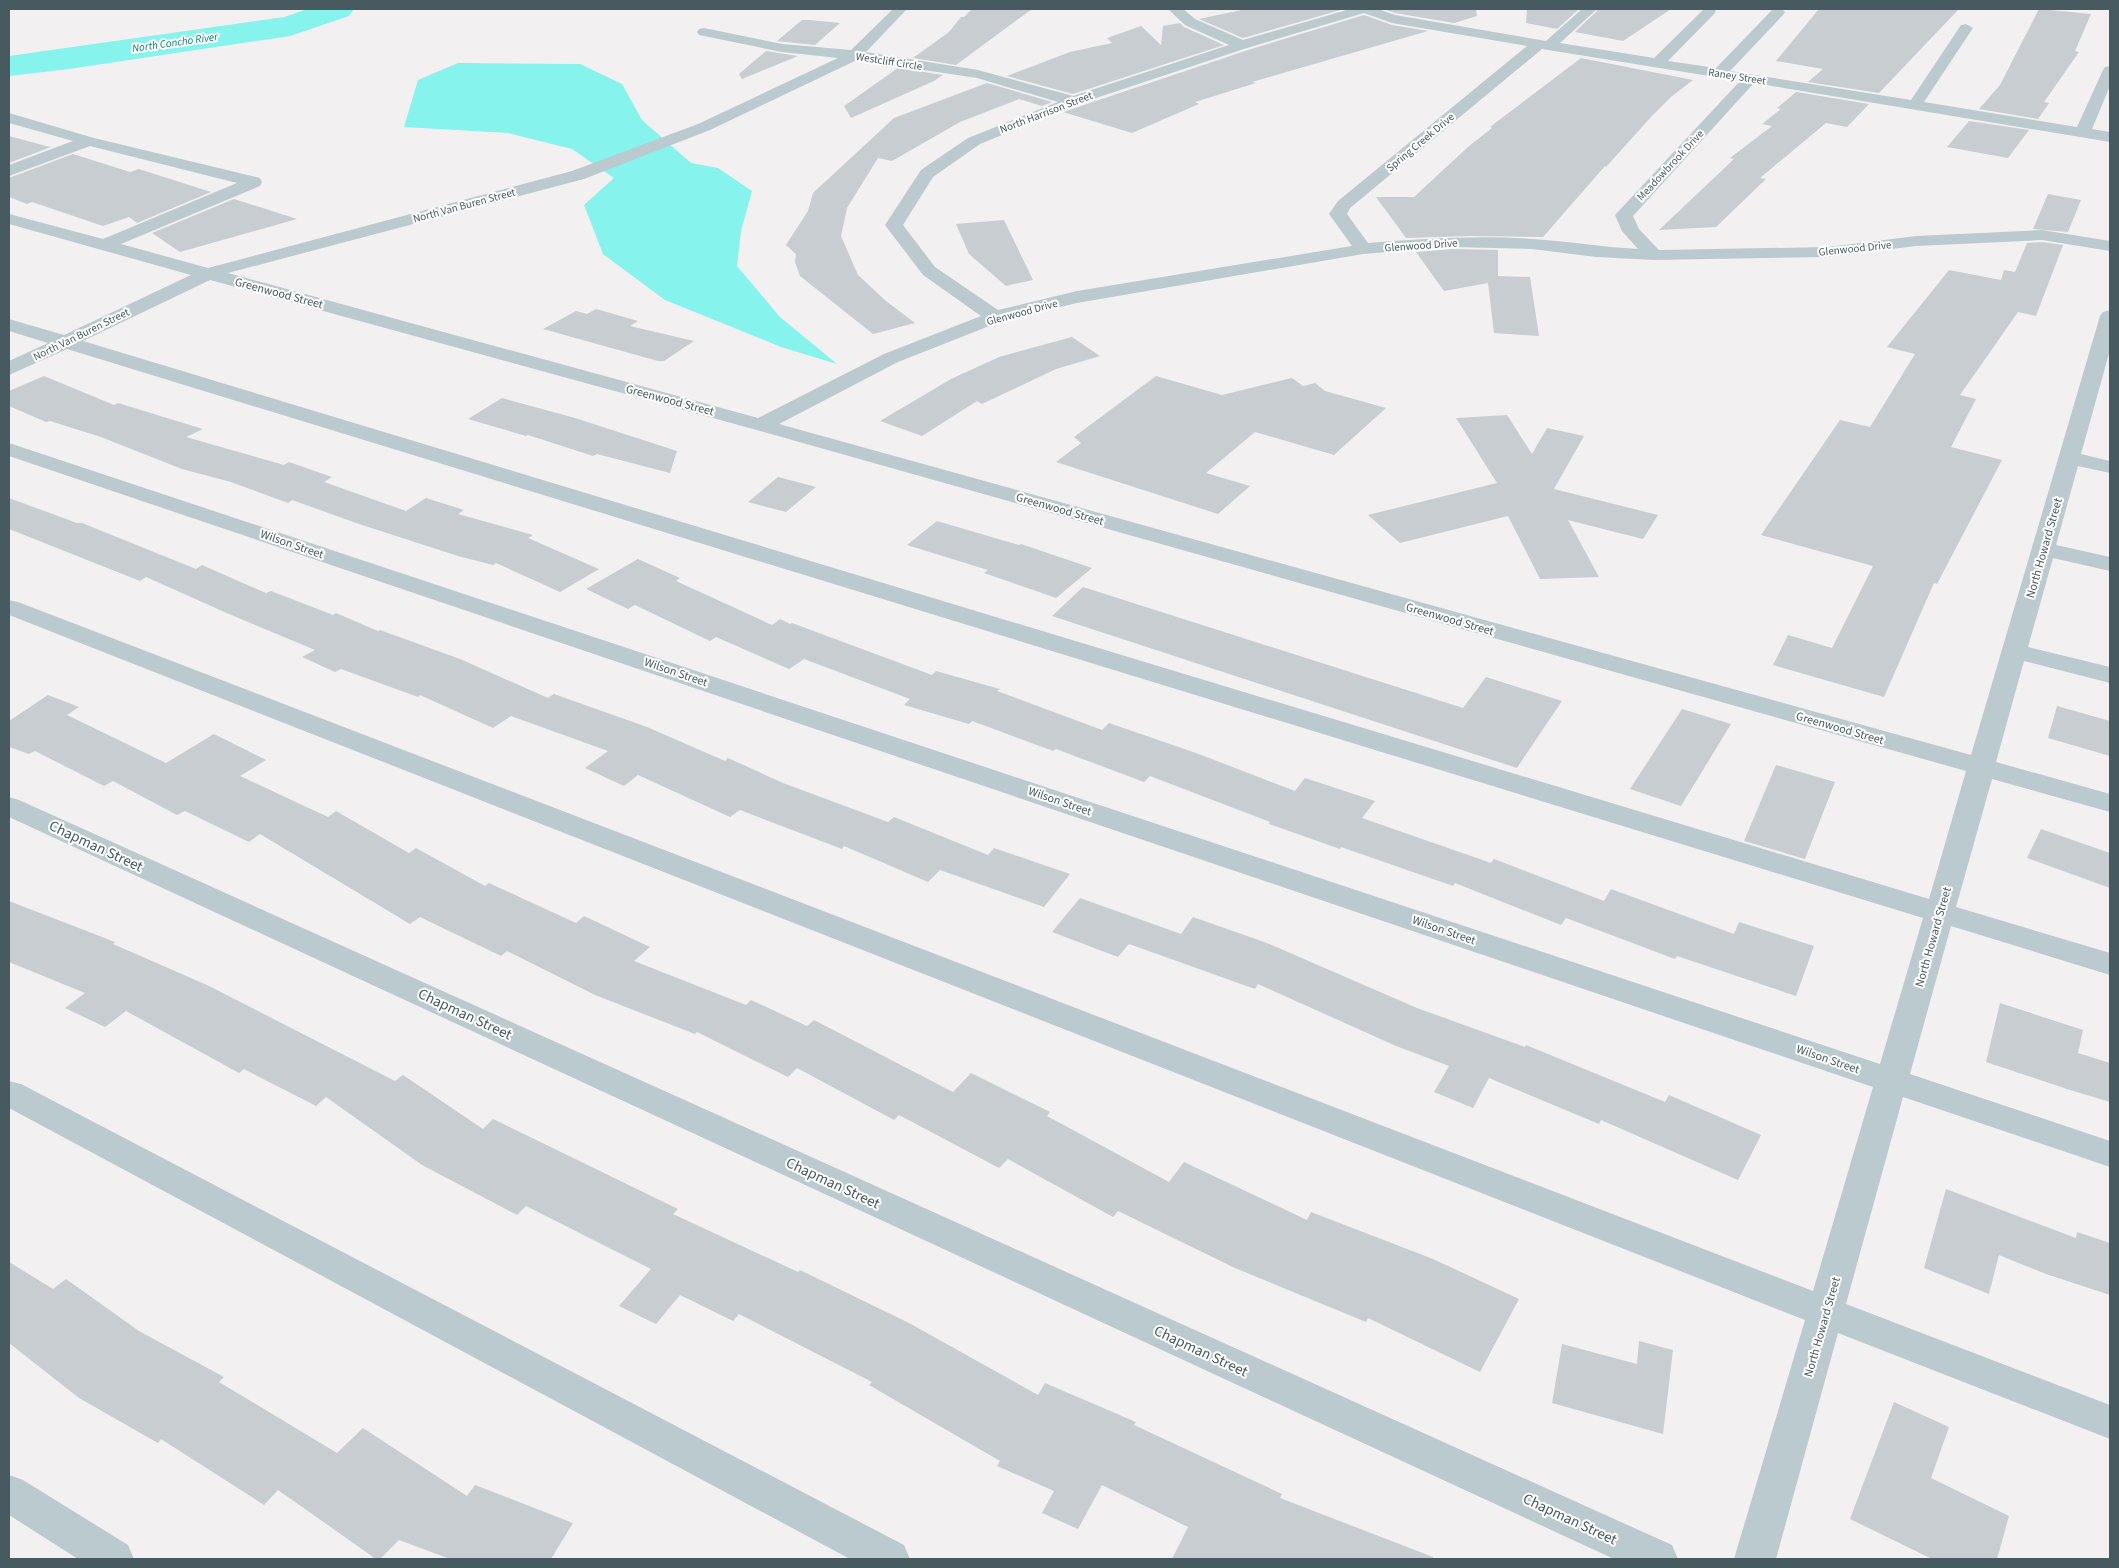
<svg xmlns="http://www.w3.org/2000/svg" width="2119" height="1568" viewBox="0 0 2119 1568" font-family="'Source Sans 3',sans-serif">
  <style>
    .water { fill: #86f3ec }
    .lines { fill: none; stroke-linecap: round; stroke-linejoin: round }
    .river { fill: #86f3ec; fill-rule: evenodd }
    .building { fill: #c7cdd0 }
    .minor { fill: #bbcace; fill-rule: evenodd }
    .labels { text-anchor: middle; stroke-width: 4; stroke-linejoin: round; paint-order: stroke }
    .far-water-label { font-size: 11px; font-style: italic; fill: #077e76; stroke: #fff }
    .far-street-label { font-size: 11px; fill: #475a60; stroke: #fff }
    .street-label { font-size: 12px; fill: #475a60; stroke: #fff }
    .near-street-label { font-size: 15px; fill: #475a60; stroke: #fff }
  </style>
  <rect width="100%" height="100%" fill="#f3f0f1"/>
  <path class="water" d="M458,63l122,1 42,20 20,36 49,43 27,5 34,23 -11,40 -4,35 43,51 57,47 -56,-17 -116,-47 -62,-46 -19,-49 30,-27 -42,-29 -64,-16 -104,-6 14,-47z"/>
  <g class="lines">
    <path class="river" d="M308,9h46l-5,7 -59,20 -221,33 -60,7v-20l275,-39z"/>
  </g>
  <path class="building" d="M972,9h60l-76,56 -43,-7 36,-26 12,-15h3z
    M1246,9h98l-101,29 -44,-19z
    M1383,9h93l1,7 -23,7 -59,-10z
    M1527,9h52l-22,20 -31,-6z
    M1599,9h72l-48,32 -48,-9z
    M1819,9h140l-80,84 -71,-11 15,-13 -47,-8z
    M2039,9l52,5 -16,37 4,1 -35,50 5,1 -11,16 -59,-10 21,-24z
    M1364,15l28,10 36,6 -176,51 4,1 -61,19 4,2 -67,29 -69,-21 185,-62z
    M802,20h7l31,3 -25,22 -38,-4z
    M1180,23l4,4 40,18 -151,49 -66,-18 63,-24 42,-9 -5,-5 34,-12 20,19 2,-19z
    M766,51l32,5 -56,23 -3,-5z
    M1581,58l112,22 -22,17 -20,20 -45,50 -1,-1 -62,71 -73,-1 -64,2 -30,-41h38l55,-51 23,-18 -2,-1z
    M898,68l45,7 -9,6 -83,37 -7,-12z
    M987,83l65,19 -10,4 -23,-7 -59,23 -68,39 -14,-3 -31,50 -6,28 17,39 28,26 29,22 -42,11 -73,-58 -5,-14 1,-8 -10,-9 22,-34 5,-18 81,-75z
    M1796,92l73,12 -22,23 -21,-4 -66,55 6,1 -50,48 -57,3 75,-71 -4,-1 42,-32 -10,-2 19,-15 -4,-1z
    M1969,121l60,9 -21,28 -61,-11z
    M9,136l37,10 5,1 -42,16z
    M73,154l57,18 9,-3 72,23 -74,31 -8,-6 -26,9 -71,-24 -5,2 -18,-7v-19z
    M2048,194l33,6 -13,32 -35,-3z
    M234,199l63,20 -117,33 -28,-19z
    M1004,220l29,60 -27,6 -37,-32 -13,-30z
    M2042,242l21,3 -27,71 -18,-4 -58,83 16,4 -25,48 51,13 -65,124 -3,-1 -50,114 -111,-32 15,-30 44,13 41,-82 -112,-31 79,-115 30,7 45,-73 -28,-7 62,-77 52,10 3,-10 11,2 12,-29z
    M1452,249l46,1v26l32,1 9,59 -45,-3 -6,-50 -44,8 -28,-39z
    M596,309l42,12 -8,5 64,15 -30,20h-6l-115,-32 33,-18 11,3z
    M1072,337l28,19 -44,13 -74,35 -5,-3 -55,35 -42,-15 71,-42 48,-22z
    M44,376l70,29 4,-2 85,26 -17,8 98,28 5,-3 43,15 -8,5 82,29 20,-13 38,12 -6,4 75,21 -5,3 71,31 -39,23 -64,-29 -3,2 -35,-9 -99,-32 -67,-24 -4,3 -57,-21 -49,-13 -81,-32 -51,-16 -4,1 -37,-16v-15z
    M1156,376l66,19 70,-17 11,8 12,-3 10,8 61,17 -52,47 -79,-23 -49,41 44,13 -32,28 -162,-52 25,-19 -7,-6z
    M502,398l73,20 102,33 -7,22 -73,-19 -4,2 -65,-21 -2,1 -58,-17z
    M1507,415l25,39 15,-26 37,8 -30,53 104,26 -15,24 -75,-19 31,57 -59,2 -32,-63 -108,27 -32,-28 129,-32 -41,-65z
    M778,477l38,10 -30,25 -38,-10z
    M9,498l68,25h5l114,46 6,-4 64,28 5,-2 62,24 3,-2 42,18 2,-1 80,29 88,39 6,-4 93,33 78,34 3,-3 55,25 105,39 6,-5 94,38 6,-7 76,26 -26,33 -104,-37 -12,12 -84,-36 -2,3 -102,-39 -10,7 -92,-42 -14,11 -39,-18 23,-17 -97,-35 -18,12 -73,-33 -2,2 -77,-28 -6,3 -33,-15 13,-7 -86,-36 -83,-37 -6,4 -131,-52z
    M937,521l82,24 2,-1 71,24 -36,30 -72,-25 4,-3 -81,-25z
    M638,559l42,19 -4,3 96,44 8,-6 10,5 2,-1 140,52 4,-4 64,18 -3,2 105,39 7,-7 87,30 99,38 10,-13 70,23 -13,17 129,45 3,-4 110,42 7,-12 123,45 5,-12 75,24 -18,50 -119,-40 -2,3 -109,-41 -5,7 -106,-42 -2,3 -112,-39 -1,2 -71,-25 1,-2 -120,-46 -6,6 -88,-33 -3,2 -81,-30 -3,3 -65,-19 6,-6 -106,-40 -15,10 -73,-32 -6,4 -75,-36 -7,4 -42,-20z
    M1083,587l380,121 23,-31 76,24 -45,67 -465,-152z
    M48,695l31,12 -12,8 99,48 48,-29 52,26 -26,16 88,41 8,-6 73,42 7,-5 69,38 4,-3 87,40 8,-7 66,31 -16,14 112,44 5,-5 56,26 7,-6 139,72 18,-19 79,39 -3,4 122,66 15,-20 123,58 4,-8 122,47 86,40 -39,73 -112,-54 -2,4 -131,-54 -117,-57 -5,6 -105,-58 -9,9 -100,-53 -5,5 -97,-52 -9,9 -91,-45 -2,2 -100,-39 -88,-44 -6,5 -81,-39 -10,7 -150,-90 -11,8 -64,-31 -8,4 -64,-34 -9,5 -69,-35 -6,3 -20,-7v-26z
    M2057,706l53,15v35l-62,-18z
    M1682,709l49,15 -50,82 -51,-17z
    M1776,765l59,17 -30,77 -61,-18z
    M2041,829l69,24v35l-83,-30z
    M1080,898l101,36 12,-17 74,26 150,65 108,39 1,-2 139,57 4,-7 92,40 -23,45 -137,-60 -2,4 -110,-46 -16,30 -39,-16 15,-26 -53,-20 -138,-62 -3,5 -126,-45 -11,13 -66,-25z
    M9,901l106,41 -2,2 94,41 188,96 8,-6 80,54 10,-10 185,90 -5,5 125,58 2,-2 109,53 129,72 7,-12 91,39 -2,3 148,69 -2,4 153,59 -1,2h-260l16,-32 -86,-42 -24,44 -36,-16 12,-22 -57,-25 3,-5 -131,-76 3,-3 -133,-68 -6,7 -53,-26 -24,29 -37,-18 32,-37 -125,-63 -9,9 -95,-50 -96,-68 -10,9 -72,-37 -5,4 -113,-62 -21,16 -40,-19 20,-15 -76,-31z
    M2000,1003l83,27 -5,23 32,10v39l-40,-12 -84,-28z
    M1946,1189l130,49 1,-6 33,11v52l-64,-21 -47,-19 -10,39 -65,-26z
    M9,1262l44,27 13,-10 73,52 85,46 -5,5 118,71 26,-25 104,68 8,-11 98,38 -22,36h-101l-51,-19 -19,19h-4l-98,-69 -14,15 -103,-66 -3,4 -79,-45 -70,-55z
    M1639,1341l34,9 -10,84 -111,-31 10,-59 75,20z
    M1894,1402l55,25 -18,51 78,38 -12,43h-65l-82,-40z"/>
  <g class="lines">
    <path class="minor" d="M893,9h14l-41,43 112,18 95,26 156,-51 -44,-20 -17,-16h15l12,10 48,21 107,-31h28l17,6 151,26 36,-32h15l-37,34 94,15 50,-49h10l2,2 -2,3 -46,47 48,7 57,-59h8l4,3 -2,3 -53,56 181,29 50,-75 5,-1 7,4 -49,74 153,25 26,-57 2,-3 5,-1v20l-18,43 18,3v10l-356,-59 -121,133 6,13 20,21 169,-3 88,-11 126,-6 68,11v10l-68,-11 -126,6 -88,11 -174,3 -58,-3 -64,-8 -80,-2 -89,7 -286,49 -75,18 -104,41 -119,62 1192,331 129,-439 3,-4 7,-2v40l-29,104 29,7v12l-32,-7 -22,79 54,12v14l-57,-13 -25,89 82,20v16l-86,-22 -28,101 114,32v18l-118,-33 -36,128 154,46v22l-159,-49 -41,148 200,67v26l-207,-70 -57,207 264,101v34l-272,-106 -62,226h-42l71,-239 -1796,-705v-15l9,2 1795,689 60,-204 -1864,-631v-13l1871,621 43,-146 -1856,-569 -58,26v-14l39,-18 -39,-12v-12l55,16 127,-60 -182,-51v-10l94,25 134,-56 -147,-37 -81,30v-11l64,-24 -64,-18v-10l85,25 166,40 2,4 -2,4 -139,58 87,24 364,-97 126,-47 140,-66 -56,-6 -78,-16 -5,-1 -2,-3 2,-3 5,-1 78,16 69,6zM1364,13l28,10 135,23 -189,155 -9,13 23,32 -275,45 -79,19 -63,-43 -32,-42 30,-48 47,-33 98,-40 169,-56zM1542,49l198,32 -125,134 7,16 16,18c-36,-2 -71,-8 -106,-10 -55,-4 -109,0 -164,4l-21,-29 3,-6zM857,60l120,18 81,24 -90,36 -47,32 -36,55 38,50 58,41 -97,38 -126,64 -530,-145 356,-94 126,-49zM210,280l543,149 1213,342 -37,128 -1846,-558z
      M9,797l10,3 1653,745 6,14h-64l-1605,-742z
      M9,1081l12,3 883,461 6,14h-60l-841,-451z
      M9,1475l14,5 105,65 6,14h-56l-69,-44z"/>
  </g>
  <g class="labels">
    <g class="far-water-label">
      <text transform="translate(175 42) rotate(-8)" y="4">North Concho River</text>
    </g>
    <g class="far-street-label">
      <text transform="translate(889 61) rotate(9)" y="4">Westcliff Circle</text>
      <text transform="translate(1737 76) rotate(9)" y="4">Raney Street</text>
      <text transform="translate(1046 112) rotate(-21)" y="4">North Harrison Street</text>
      <text transform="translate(1420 142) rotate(-40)" y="4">Spring Creek Drive</text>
      <text transform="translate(1670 165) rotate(-47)" y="4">Meadowbrook Drive</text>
      <text transform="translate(464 205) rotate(-15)" y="4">North Van Buren Street</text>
      <text transform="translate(1421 245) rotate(-4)" y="4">Glenwood Drive</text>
      <text transform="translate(1855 248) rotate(-6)" y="4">Glenwood Drive</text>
      <text transform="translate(1022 312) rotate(-15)" y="4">Glenwood Drive</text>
      <text transform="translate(81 334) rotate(-26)" y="4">North Van Buren Street</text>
    </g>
    <g class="street-label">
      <text transform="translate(279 293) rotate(15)" y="4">Greenwood Street</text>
      <text transform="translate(670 400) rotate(15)" y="4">Greenwood Street</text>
      <text transform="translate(1060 509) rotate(16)" y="4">Greenwood Street</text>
      <text transform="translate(292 544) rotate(19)" y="4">Wilson Street</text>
      <text transform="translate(2044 548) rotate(-74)" y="4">North Howard Street</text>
      <text transform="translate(1450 619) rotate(16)" y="4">Greenwood Street</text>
      <text transform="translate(676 672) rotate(19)" y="4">Wilson Street</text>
      <text transform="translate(1840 728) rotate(16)" y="4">Greenwood Street</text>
      <text transform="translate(1060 801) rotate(19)" y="4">Wilson Street</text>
      <text transform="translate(1444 930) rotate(19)" y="4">Wilson Street</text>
      <text transform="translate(1933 937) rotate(-74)" y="4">North Howard Street</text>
      <text transform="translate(1828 1059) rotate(19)" y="4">Wilson Street</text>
      <text transform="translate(1822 1327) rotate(-74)" y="4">North Howard Street</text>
    </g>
    <g class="near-street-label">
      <text transform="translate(96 846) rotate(25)" y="5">Chapman Street</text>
      <text transform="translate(465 1014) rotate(25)" y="5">Chapman Street</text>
      <text transform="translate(833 1183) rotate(25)" y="5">Chapman Street</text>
      <text transform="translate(1201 1351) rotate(25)" y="5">Chapman Street</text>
      <text transform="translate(1570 1519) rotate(25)" y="5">Chapman Street</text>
    </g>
  </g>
  <rect width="2119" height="1568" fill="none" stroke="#475a60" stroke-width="20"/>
</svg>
